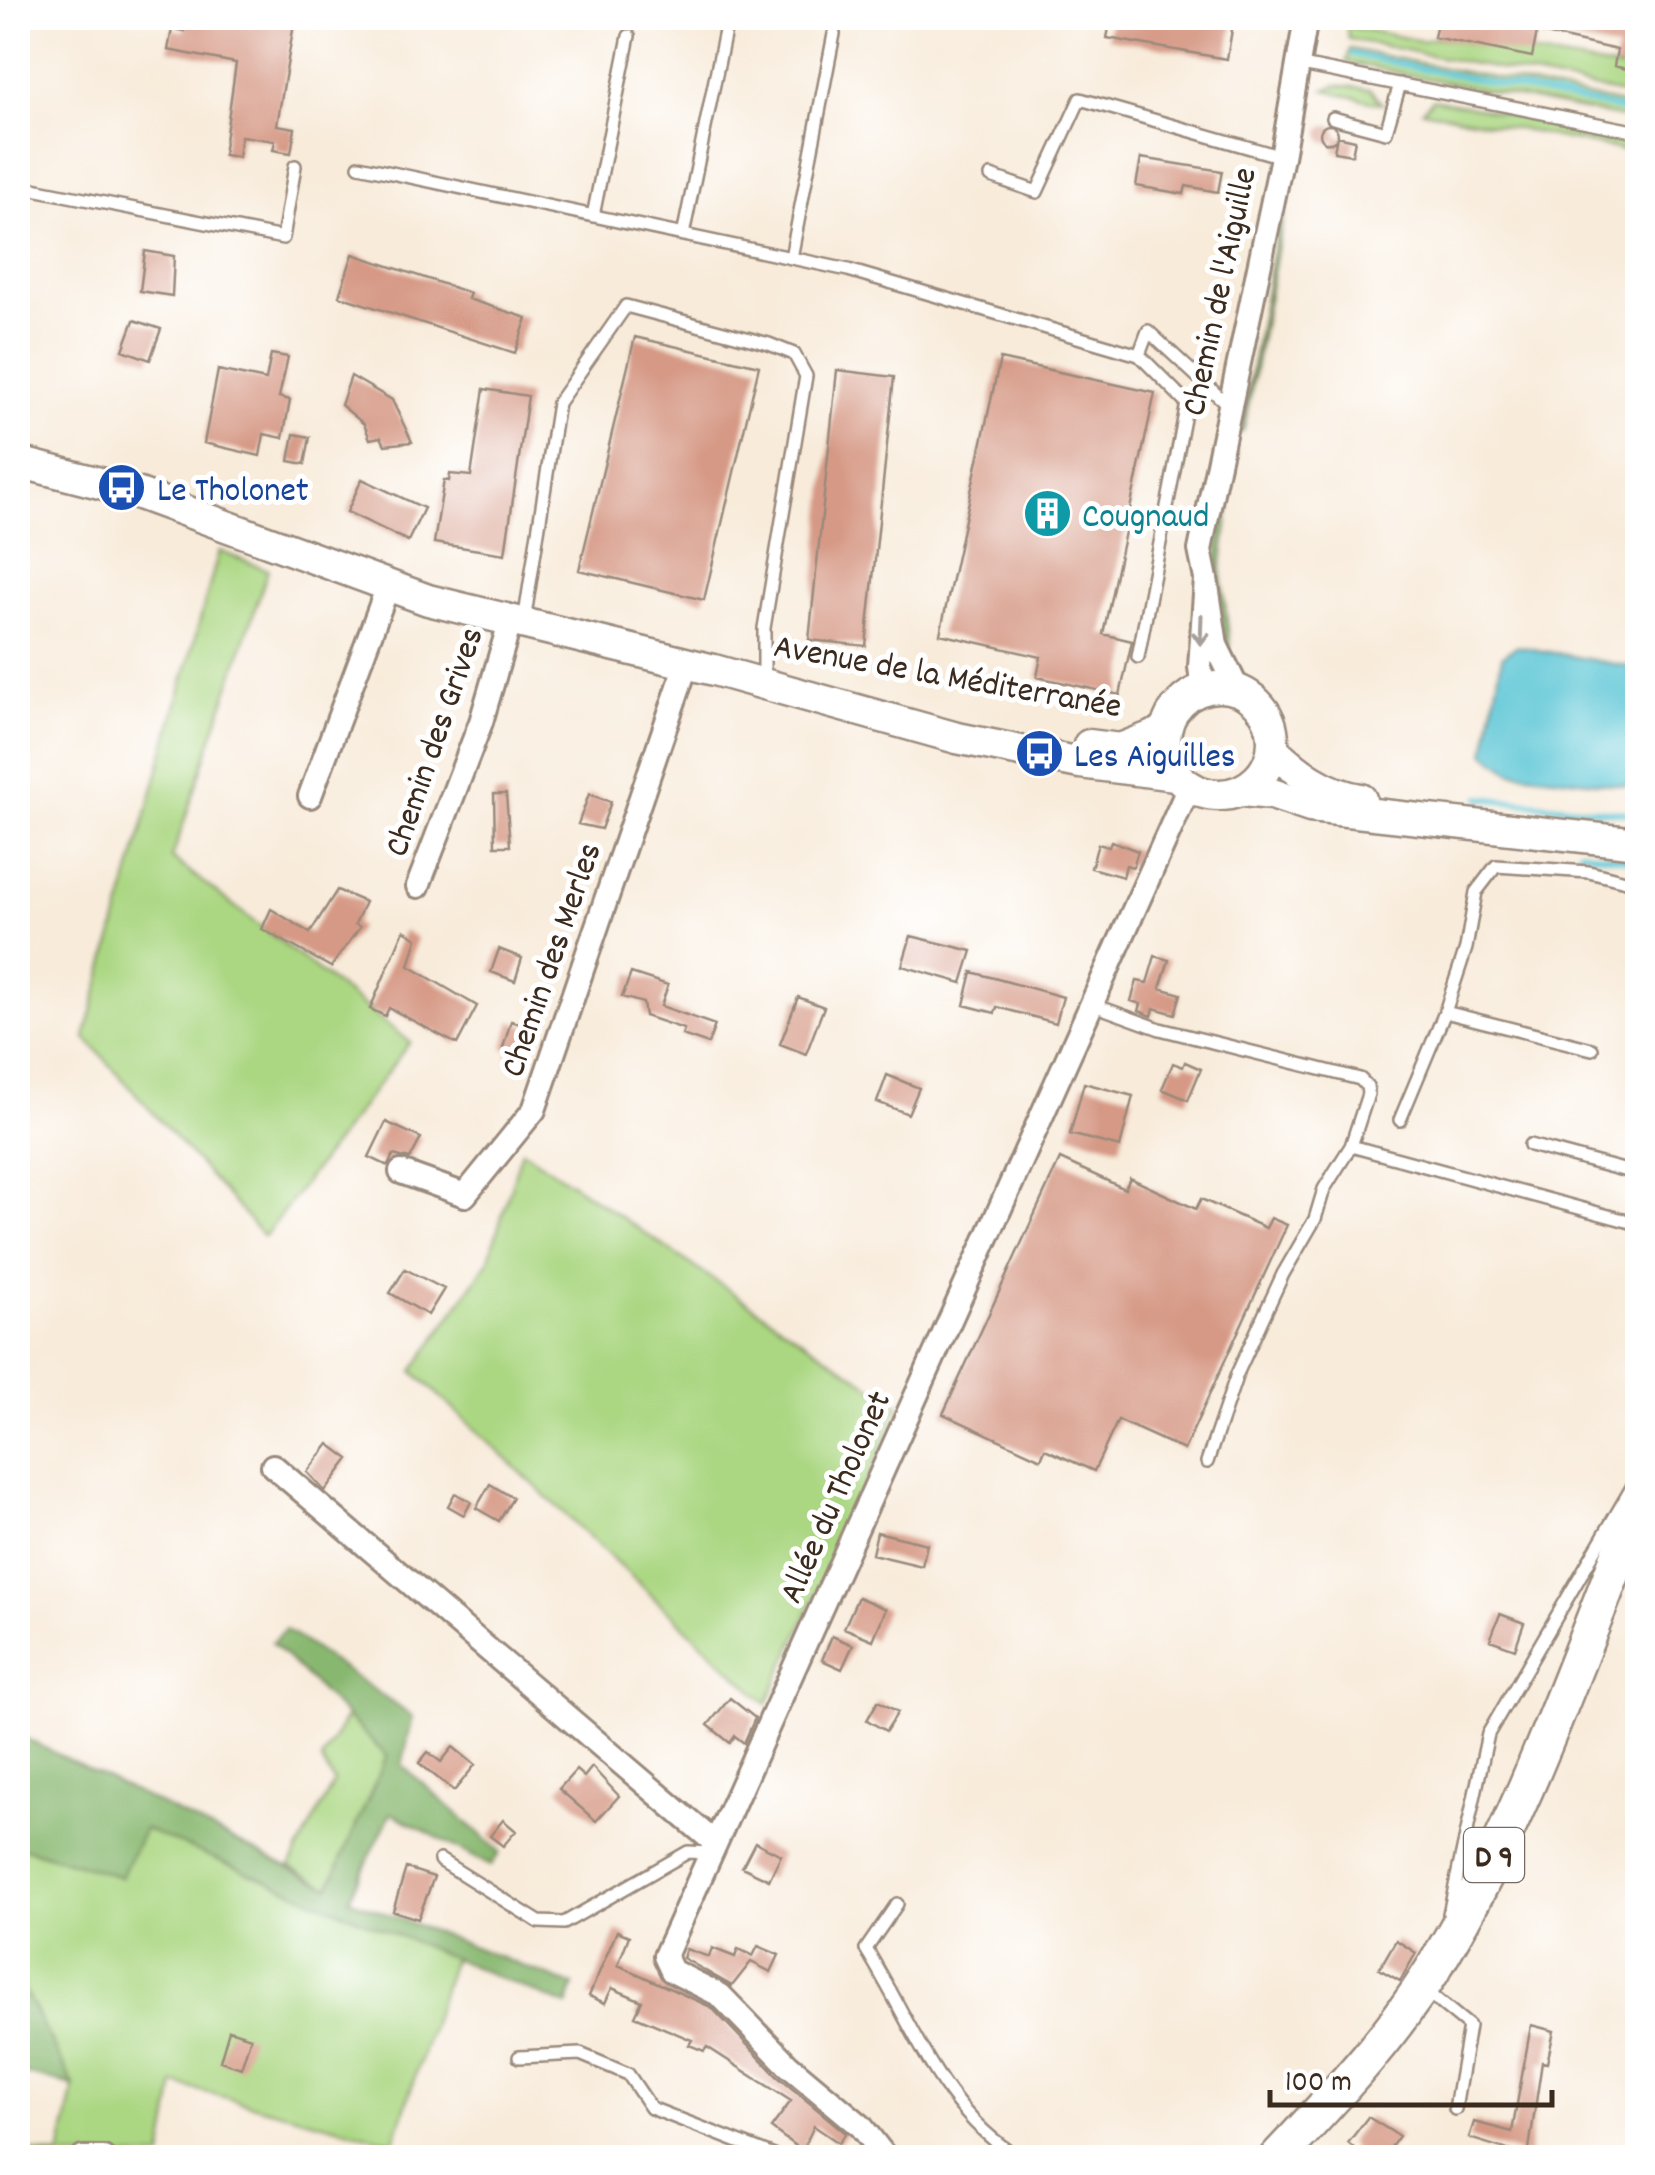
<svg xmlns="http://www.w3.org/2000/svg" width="1655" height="2175" viewBox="0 0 1655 2175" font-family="Dekko,sans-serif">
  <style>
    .green { fill: #abd782; stroke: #738050; stroke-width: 2.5 }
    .forest { fill: #88b870; stroke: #627147; stroke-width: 2.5 }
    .water { fill: #5bc6d5; stroke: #4b787a; stroke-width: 2.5 }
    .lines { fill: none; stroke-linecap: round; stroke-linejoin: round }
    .stream { stroke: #5bc6d5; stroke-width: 6 }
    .building { fill: #d69985 }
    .service-casing { stroke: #9a8a7c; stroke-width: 16 }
    .minor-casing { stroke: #9a8a7c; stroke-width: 28 }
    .secondary-casing { stroke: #9a8a7c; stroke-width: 35 }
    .primary-casing { stroke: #9a8a7c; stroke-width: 40 }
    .service { stroke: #fff; stroke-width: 11 }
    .minor { stroke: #fff; stroke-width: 22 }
    .secondary { stroke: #fff; stroke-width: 30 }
    .primary { stroke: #fff; stroke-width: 35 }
    .oneway { stroke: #a79f9a }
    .labels { text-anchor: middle; stroke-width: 10; stroke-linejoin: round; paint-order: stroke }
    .shield { fill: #fff; stroke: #766a62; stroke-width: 2.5 }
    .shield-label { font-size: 32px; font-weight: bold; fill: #3b2a1e }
    .street-label { font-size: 35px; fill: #3b2a1e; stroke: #fff }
    .transit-label { font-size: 35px; fill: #164399; stroke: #fff; text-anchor: start }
    .culture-label { font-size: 35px; fill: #0d838f; stroke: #fff; text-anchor: start }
  </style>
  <rect width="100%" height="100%" fill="#fff"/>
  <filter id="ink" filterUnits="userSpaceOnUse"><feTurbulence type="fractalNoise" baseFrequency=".01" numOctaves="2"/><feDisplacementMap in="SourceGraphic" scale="20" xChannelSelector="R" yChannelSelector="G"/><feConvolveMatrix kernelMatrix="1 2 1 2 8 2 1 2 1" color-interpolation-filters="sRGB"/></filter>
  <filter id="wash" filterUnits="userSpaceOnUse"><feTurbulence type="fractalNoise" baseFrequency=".0048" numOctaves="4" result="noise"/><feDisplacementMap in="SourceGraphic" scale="40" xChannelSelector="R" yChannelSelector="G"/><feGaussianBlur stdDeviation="2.25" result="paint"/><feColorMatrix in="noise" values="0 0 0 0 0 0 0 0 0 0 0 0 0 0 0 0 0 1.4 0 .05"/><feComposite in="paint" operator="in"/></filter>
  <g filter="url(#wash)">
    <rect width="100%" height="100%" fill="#f8ebda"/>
    <path class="green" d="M1346,26l76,15 12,-4 203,35v25l-288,-58z
      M1350,49l287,58v14l-291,-59z
      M1336,85l35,4 11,15 -57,-14z
      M1433,99l204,41v13l-215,-43z
      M219,551l49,19 -96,288 238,184 -146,195 -179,-200z
      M522,1150l378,256 -133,298 -354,-333 75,-109z
      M347,1716l40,40 -58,131 -39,-21 44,-84 -13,-22z
      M143,1828l310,130 -59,184 -219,-58 -13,73h-144v-8l42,7 14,-70 -56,-108v-132l103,31z"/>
    <path class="forest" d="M1305,100l-61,328 -4,6 59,-325z
      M1237,451l-16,118 9,79 -4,2c-15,-65 -11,-135 11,-199z
      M285,1629l128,88 -11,48 98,87 -9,14 -100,-53 -42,86 225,87 -7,20 -423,-177 -23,48 -103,-31v-111l311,152 58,-131 -115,-113z
      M18,1978l56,108 -56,-14z"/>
    <path class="water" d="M1516,646l121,22v119l-125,-15 -27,-19 17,-96z"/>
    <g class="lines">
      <path class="stream" d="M1352,54l286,59
        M1480,798l158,16
        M1580,851l58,10"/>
    </g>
    <g id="blocks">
      <path class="building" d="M186,18h109l-18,107 18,3 -4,25 -18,-3 2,-9 -34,-5 -3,21 -15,-2 13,-92 -68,-13 4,-21 12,2z
        M1111,18h123l-7,41 -120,-21z
        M1438,18h200v54l-24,-6 3,-16 -80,-18 -5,25 -98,-20z
        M1320 134a9 9 0 1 1 18 0a9 9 0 1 1-18 0Z
        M1337,136l18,4 -3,15 -18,-3z
        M1141,158l81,13 -4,21 -32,-6 -2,8 -48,-8z
        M145,251l29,5 -2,40 -32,-5z
        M353,254l117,39 -2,6 59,19 -12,35 -176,-57z
        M134,320l27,9 -11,31 -27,-10z
        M635,337l124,29 -55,234 -125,-30z
        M271,354l17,3 -9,40 11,3 -7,38 -19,-4 -4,22 -56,-13 14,-73 48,10z
        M1000,359l155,34 -52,241 29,7 -12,54 -83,-18 4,-20 -101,-23z
        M837,370l57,7 -28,269 -57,-6z
        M351,376l41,24 20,42 -27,3 -4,-8 -11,2 -6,-15 -23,-19z
        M484,389l44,7 -23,158 -71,-11 10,-63 5,1 1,-7 21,2z
        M294,434l16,3 -5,27 -16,-3z
        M362,479l62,29 -16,33 -61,-29z
        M494,794h12l4,52h-15z
        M589,794l22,8 -10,27 -23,-5z
        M1111,841l27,10 -5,16 -7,-2 -3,12 -32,-9 7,-24 11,3z
        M337,890l28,12 -10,22 5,3 -29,40 -69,-38 9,-20 39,24z
        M404,930l13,8 -8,28 68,40 -20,38 -68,-36 -4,8 -15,-7z
        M911,936l61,15 -10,32 -60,-17z
        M499,949l23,9 -7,23 -24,-9z
        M1155,956l14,4 -9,28 21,6 -6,20 -21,-6 -2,8 -13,-5 2,-7 -10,-3 6,-20 10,2z
        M972,972l91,25 -7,26 -59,-16 -2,6 -31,-8z
        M631,973l37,12 -7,21 54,19 -7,19 -26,-9 2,-6 -39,-13 -2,-13 -21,-6z
        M798,997l26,10 -18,47 -26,-10z
        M511,1021l22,7 -11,33 -14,-4 2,-7 -7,-2z
        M1185,1062l16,7 -13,31 -26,-11 11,-26 10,4z
        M887,1075l32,13 -11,26 -31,-12z
        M1084,1083l49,13 -13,51 -50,-13z
        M386,1122l35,16 -11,21 -17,-4 -5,11 -19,-9z
        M1060,1159l65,30 5,-11 66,31 5,-10 65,29 5,-10 16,7 -103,225 -66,-30 -24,51 -49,-22 -4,10 -98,-45z
        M405,1269l39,20 -16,26 -38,-22z
        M329,1444l20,15 -24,32 -18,-19z
        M490,1484l23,14 -14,23 -23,-13z
        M455,1493l16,9 -7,13 -16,-9z
        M877,1532l50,12 -5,22 -50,-12z
        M858,1597l28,12 -13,31 -29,-12z
        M1500,1614l24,9 -9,26 -25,-9z
        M832,1636l21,9 -11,24 -20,-9z
        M730,1698l25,20 -11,25 -9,-7 -5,7 -22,-18z
        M878,1701l20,11 -12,19 -19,-11z
        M453,1747l22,18 -21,26 -35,-28 9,-11 13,10z
        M592,1767l27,29 -23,25 -37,-32 17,-19 8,7z
        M503,1820l13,11 -13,15 -13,-10z
        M755,1842l26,13 -12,25 -27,-13z
        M406,1868l28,9 -16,42 -25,-8z
        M617,1931l12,5 -11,29 93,42 66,69 69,57 -7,10 -25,-17 -12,25 -31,-23 20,-27 -84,-54 -3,4 -15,-6 3,-5 -57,-24 7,-15 -30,-13 -7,15 -16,-7z
        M1396,1940l20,13 -16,28 -21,-12z
        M758,1946l21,9 -8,17 -20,-10 -19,24 -49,-28 3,-9 23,8 3,-9 23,9 3,-8 15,7z
        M1531,2025l23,6 -7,32 -5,-1 -14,94 -59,-18 5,-16 38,10z
        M229,2030l22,7 -10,31 -21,-7z
        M1368,2117l31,19 -16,22h-38l8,-11 -5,-4z"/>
    </g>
  </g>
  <g filter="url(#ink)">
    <use href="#blocks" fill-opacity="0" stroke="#9a8a7c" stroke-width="2.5"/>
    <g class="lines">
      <defs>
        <path id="service" d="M1297,64l341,68
          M1333,118l53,14 14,-48
          M359,166l489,104 291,85
          M991,176l46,16 43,-93 202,58
          M18,186l265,52 12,-72
          M593,216l36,-180
          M683,235l42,-204
          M791,258l43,-224
          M524,622l34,-219 68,-97 143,38 25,10 12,22 -42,252v50
          M1138,657l49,-254 -48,-48 9,-24 80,74
          M1094,1005l66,24 200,50 7,7 1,8 -17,52 287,78
          M1592,1049l-147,-37 21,-64 10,-56 20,-26 93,6 49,12
          M1400,1120l45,-108
          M1530,1145l108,29
          M1207,1462l30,-88 46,-100 32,-55 9,-30 27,-43
          M440,1860l99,62 25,1 124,-71 23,1
          M897,1904l-31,45c46,73 76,164 154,209
          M1449,1914l39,-180 150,-257
          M1425,1990l44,36 -14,83
          M519,2057l61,-3 48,20 23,34 128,50"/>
        <path id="minor" d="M1206,579l-6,-29 82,-393 24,-139
          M1203,689l-3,-22 6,-88 10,66 22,45
          M310,796l78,-210
          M418,886l63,-164 30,-103
          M401,1172l64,23 69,-85 153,-447
          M273,1466l442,377
          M83,2158h20
          M886,2158l-25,-32 -73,-61 -68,-70 -48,-24 -7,-15 524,-1169"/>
        <path id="secondary" d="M18,462l113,29 297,109 286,70 243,68 123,25 95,12
          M1165 741a54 54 0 1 1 108 0a54 54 0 1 1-108 0Z
          M1089,745l31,4 46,-18
          M1273,749c25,24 52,45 88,50
          M1242,791l30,3 38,13 328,36"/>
        <path id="primary" d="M1277,2158c59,-63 121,-128 164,-202 83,-139 136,-298 197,-448"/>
      </defs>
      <use href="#service" class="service-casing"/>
      <use href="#minor" class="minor-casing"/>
      <use href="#secondary" class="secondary-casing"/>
      <use href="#primary" class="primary-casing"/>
      <use href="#service" class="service"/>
      <use href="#minor" class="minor"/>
      <use href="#secondary" class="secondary"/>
      <use href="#primary" class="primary"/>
    </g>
    <defs><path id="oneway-shaft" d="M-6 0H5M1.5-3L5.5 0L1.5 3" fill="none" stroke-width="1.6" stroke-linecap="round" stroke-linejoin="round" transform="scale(2.5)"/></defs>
    <use class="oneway" href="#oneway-shaft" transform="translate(1201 630) rotate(92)"/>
  </g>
  <defs>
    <symbol id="bus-disc" viewBox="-11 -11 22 22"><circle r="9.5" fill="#1a4fb4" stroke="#fff"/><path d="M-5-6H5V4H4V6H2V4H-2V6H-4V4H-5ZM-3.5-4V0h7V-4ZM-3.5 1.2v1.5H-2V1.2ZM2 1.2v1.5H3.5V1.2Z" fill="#fff"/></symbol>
    <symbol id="building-disc" viewBox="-11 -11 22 22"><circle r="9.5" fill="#0f9aa8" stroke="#fff"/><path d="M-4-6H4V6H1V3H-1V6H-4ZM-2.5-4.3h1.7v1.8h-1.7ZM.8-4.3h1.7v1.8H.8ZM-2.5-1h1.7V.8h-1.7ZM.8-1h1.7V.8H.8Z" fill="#fff"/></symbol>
  </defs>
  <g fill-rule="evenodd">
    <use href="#bus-disc" x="94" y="460" width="55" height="55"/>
    <use href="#building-disc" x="1020" y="486" width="55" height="55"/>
    <use href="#bus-disc" x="1012" y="726" width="55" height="55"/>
  </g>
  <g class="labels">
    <rect class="shield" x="1464" y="1828" width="60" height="54" rx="8"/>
    <g class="shield-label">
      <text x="1494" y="1866">D 9</text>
    </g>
    <g class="street-label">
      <text transform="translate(1217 291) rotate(-78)" y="12">Chemin de l'Aiguille</text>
      <text transform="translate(948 674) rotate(10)" y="12">Avenue de la Méditerranée</text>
      <text transform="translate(432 741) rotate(-71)" y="12">Chemin des Grives</text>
      <text transform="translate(549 959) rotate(-71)" y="12">Chemin des Merles</text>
      <text transform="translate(833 1496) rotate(-66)" y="12">Allée du Tholonet</text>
    </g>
    <g class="transit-label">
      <text x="157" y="500">Le Tholonet</text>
      <text x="1074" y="766">Les Aiguilles</text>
    </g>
    <g class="culture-label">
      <text x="1082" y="526">Cougnaud</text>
    </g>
  </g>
  <rect width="1655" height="2175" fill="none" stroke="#fff" stroke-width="60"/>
  <path d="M1270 2090v15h282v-15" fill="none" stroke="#3b2a1e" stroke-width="5"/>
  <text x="1285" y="2090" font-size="30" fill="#3b2a1e" stroke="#ffffff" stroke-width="8" paint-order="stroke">100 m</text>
</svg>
